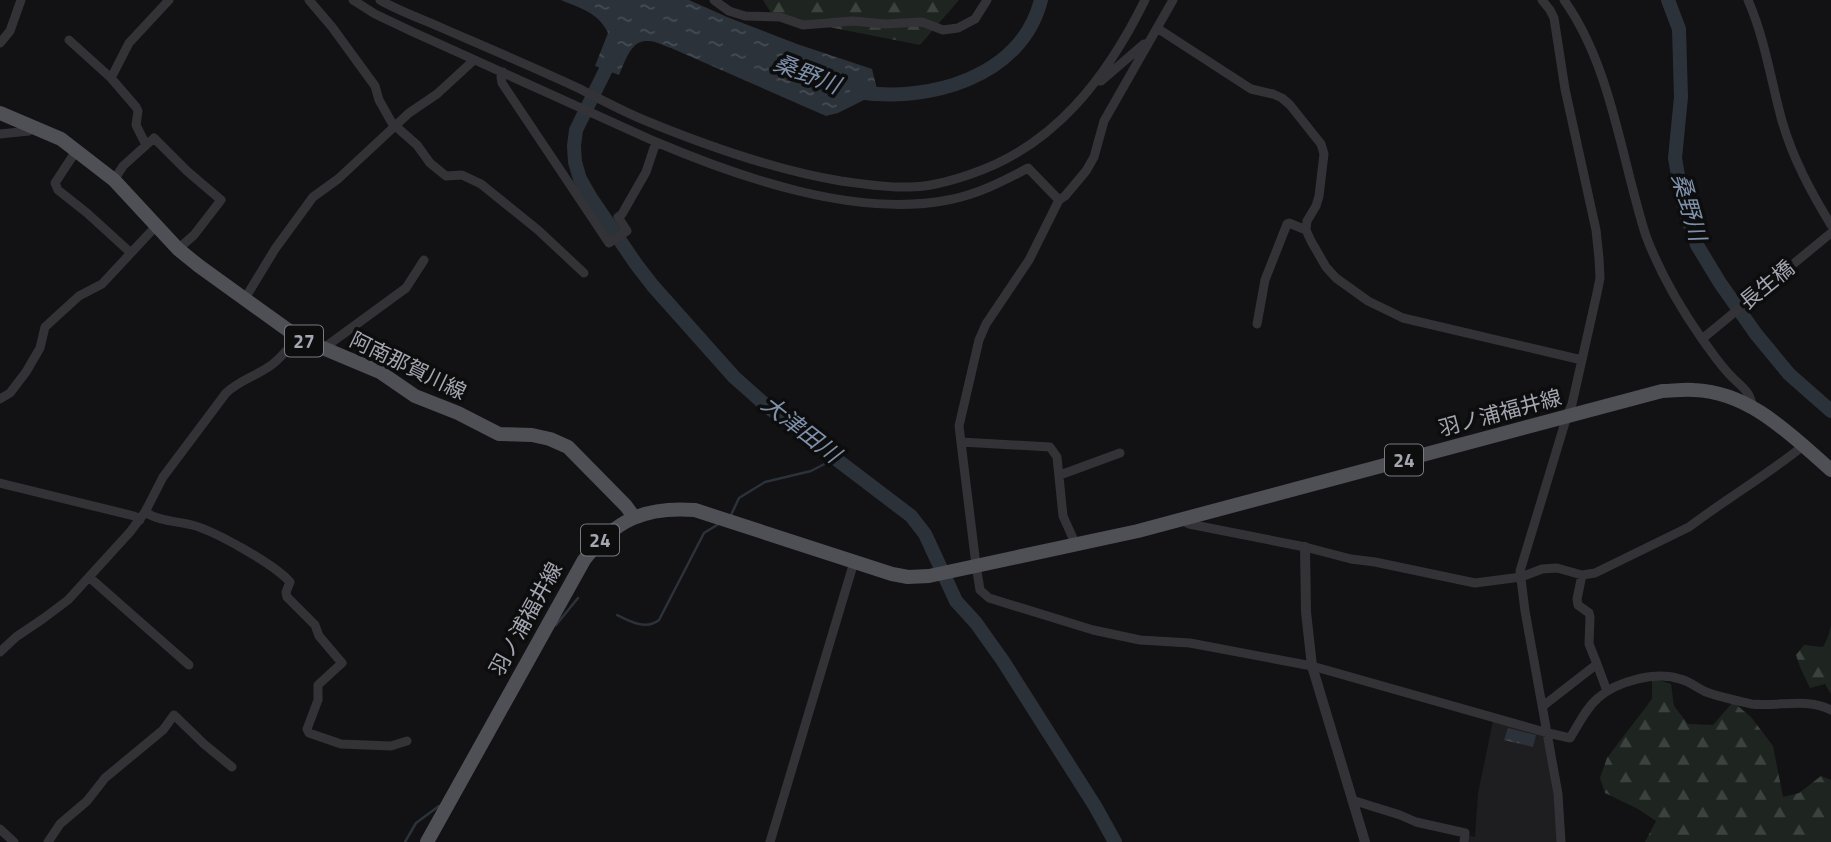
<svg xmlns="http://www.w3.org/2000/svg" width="1831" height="842" viewBox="0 0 1831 842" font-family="'Titillium Web','Noto Sans JP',sans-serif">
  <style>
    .built { fill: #1e1e20 }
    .forest { fill: url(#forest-firs) }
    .water { fill: url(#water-ripples) }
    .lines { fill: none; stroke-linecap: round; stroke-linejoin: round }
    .stream { stroke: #2c323a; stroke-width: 2.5 }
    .river { stroke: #2c323a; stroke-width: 14 }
    .minor { stroke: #333337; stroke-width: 9 }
    .tertiary { stroke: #333337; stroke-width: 10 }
    .primary { stroke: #4f5056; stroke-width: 14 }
    .labels { text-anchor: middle; stroke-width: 7; stroke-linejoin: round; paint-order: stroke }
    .shield { fill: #0d0d0e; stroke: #777981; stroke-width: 2 }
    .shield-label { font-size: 19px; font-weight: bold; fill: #a4a7b2 }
    .street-label { font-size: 21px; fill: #a4a7b2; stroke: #0d0d0e }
    .water-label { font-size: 23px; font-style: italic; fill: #7e90aa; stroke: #0d0d0e }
  </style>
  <defs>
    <pattern id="forest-firs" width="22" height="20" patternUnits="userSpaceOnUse" patternTransform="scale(1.75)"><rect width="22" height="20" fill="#1e2520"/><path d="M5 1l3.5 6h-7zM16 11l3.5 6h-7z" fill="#3c423e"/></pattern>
    <pattern id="water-ripples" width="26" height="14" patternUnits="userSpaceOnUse" patternTransform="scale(1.75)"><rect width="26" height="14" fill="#2c323a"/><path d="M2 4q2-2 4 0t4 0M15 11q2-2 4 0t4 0" fill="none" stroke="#484d54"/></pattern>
  </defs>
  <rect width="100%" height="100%" fill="#121113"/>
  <path class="built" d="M1493,721l48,13 6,4 7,61 3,43h-92l2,-7 8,2 3,-44z"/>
  <path class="forest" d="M763,0h196l-39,45 -147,-29z
    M1831,625v69l-6,-10 -15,4 -10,-21 -4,-12 8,-10 19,2 5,-10z
    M1652,678l19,6 3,22 14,18 25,1 20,-23 18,15 22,29 10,51 16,-4 22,-17 10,4v62h-186l11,-21 -18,-12 -33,-16 -5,-15 7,-20 45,-59z"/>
  <path class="water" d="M561,0h128l38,17 70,27 75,25 6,24 -40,20 -12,3 -155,-68c-7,-2 -15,-7 -23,-7 -17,-2 -23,21 -29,34l-24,-9 13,-33c-9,-20 -28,-25 -47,-33z
    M1508,728l28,7 -3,12 -29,-7z"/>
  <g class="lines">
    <path class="stream" d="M731,515l8,-17 26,-16 46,-11 25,-13
      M617,615c14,7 29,15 42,5l45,-87 13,-8
      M556,625l22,-27
      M405,842l11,-19 23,-17"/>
    <path class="river" d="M1668,0l11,29 2,68 -6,61 8,46 14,41 23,38 36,51 33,40 42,37
      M614,53l-38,77 -2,16 1,16 5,17 11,19 45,66 17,22 81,91 35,31 142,108 14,18 31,67 20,22 27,38 92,145 20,36
      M857,92c71,11 164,-14 184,-92"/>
    <path class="minor" d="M309,0l23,27 43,59 4,14 13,23 25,22 13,18 16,13 16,-1 19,9 57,46 46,43
      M353,0l22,14 38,18 243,110c85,36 200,76 292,58 28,-5 54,-18 80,-32l31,32
      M380,0c19,11 42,19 62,28 46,20 91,39 136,60 22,11 44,23 66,32 63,26 130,50 197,61 22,3 45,7 68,6 21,0 42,-6 62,-13 84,-28 136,-97 174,-174
      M714,0l15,11 16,5 35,1 23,8 50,-4 32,3 37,-2 21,8 15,-2 17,-9 12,-19
      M1173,0l-69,121 -10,36 -8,14 -21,25 -6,4 -30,60 -43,64 -7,16 -20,86 17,139 4,25 9,8 104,32 47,10 50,3 122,23 236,67 22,5c9,-14 16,-30 28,-40 19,-17 58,-27 82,-19 9,2 16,8 24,12 7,4 39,11 47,13 27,3 55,-7 80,6
      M1542,0l8,10 4,8 11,71 31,141 3,28 1,20 -3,15 -25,111 -5,12 -47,155 5,40 33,183 3,48
      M1564,0c39,55 52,125 69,190 4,15 8,31 13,46 14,37 33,70 56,103
      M1748,0c17,39 23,81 34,121 11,38 29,71 49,104
      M1157,28l94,61 22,5 9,4 8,7 31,39 3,10 -5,42 -3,10 -9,15 -1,9 5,11 15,26 10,11 32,23 35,17 179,42
      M69,40l42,38 25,29 2,4 -2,14 10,20
      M0,43l10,-12 11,-31
      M503,72l-2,5 1,6 107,160 18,-12 -9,-14 4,-3 24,-42 10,-30
      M111,78l18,-35 40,-43
      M1096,81h5l43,-37 4,-1
      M0,134l29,-3 4,-3
      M76,151l-21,32 3,7 29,23 44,40
      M114,180l9,-14 31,-28 33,33 34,29 -27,35 -16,14
      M244,300l31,-51 38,-52 25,-18 71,-66 28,-19 37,-34
      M1257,324l8,-44 22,-56 2,-1 17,7
      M326,350l2,-5 78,-57 18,-28
      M0,399l10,-6 16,-21 14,-24 5,-21 34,-31 23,-12 55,-59
      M1752,406c-1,-15 -13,-21 -22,-31 -11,-11 -19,-24 -28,-36l129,-106
      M961,442l89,5 7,10 6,59 13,29
      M1060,475l60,-22
      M0,483l134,33 6,4
      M145,512c13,9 31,9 47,13 23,6 82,39 98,57l-4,10 1,5 28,28 4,11 23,27 -24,22v15l-11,29 2,4 32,11 50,2 16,-5
      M1180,520l9,4 116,23 46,12 24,3 100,21 46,-6 21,-8 15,-1 25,7 13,-2 94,-46c37,-28 78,-52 114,-81
      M1582,575l-5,24 1,6 11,8 1,4 -1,27 8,20
      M89,577l100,88
      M0,652l16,-15 28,-19 24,-18 62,-68 15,-20 18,-35 63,-84c14,-13 28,-16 44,-27 10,-6 19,-20 29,-28
      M1543,706l54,-42 10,27
      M1352,800l48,15 16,7 49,11 -1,9
      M0,829l14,13
      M48,842l12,-18 27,-23 18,-23 58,-48 11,-15 30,29 28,23
      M770,842l84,-280"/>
    <path class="tertiary" d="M1305,547l1,65 6,54 53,176"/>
    <path class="primary" d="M0,113l61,26 53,41 64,69 21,17 100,72 81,34 35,24 43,17 41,21 33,1 18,4 18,8 58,59 8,11
      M427,842l157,-282c31,-40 61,-54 111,-50l197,64 16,3 21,-1 209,-45 524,-140c10,0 21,-2 32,-1 56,2 97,45 137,80"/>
  </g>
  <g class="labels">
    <g class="shield">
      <rect x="285" y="325.5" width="38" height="31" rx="5"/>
      <rect x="1385" y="444.5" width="38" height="31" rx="5"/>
      <rect x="581" y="524.5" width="38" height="31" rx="5"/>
    </g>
    <g class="shield-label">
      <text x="304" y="348">27</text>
      <text x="1404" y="467">24</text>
      <text x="600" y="547">24</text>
    </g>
    <g class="street-label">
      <text transform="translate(1767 285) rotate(-39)" y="7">長生橋</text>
      <text transform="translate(408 366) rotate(26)" y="7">阿南那賀川線</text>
      <text transform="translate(1500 413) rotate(-15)" y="7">羽ノ浦福井線</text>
      <text transform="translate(526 619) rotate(-61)" y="7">羽ノ浦福井線</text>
    </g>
    <g class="water-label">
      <text transform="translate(807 74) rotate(21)" y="8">桑野川</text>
      <text transform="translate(1689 207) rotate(74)" y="8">桑野川</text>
      <text transform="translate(801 429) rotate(38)" y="8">大津田川</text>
    </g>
  </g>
</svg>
